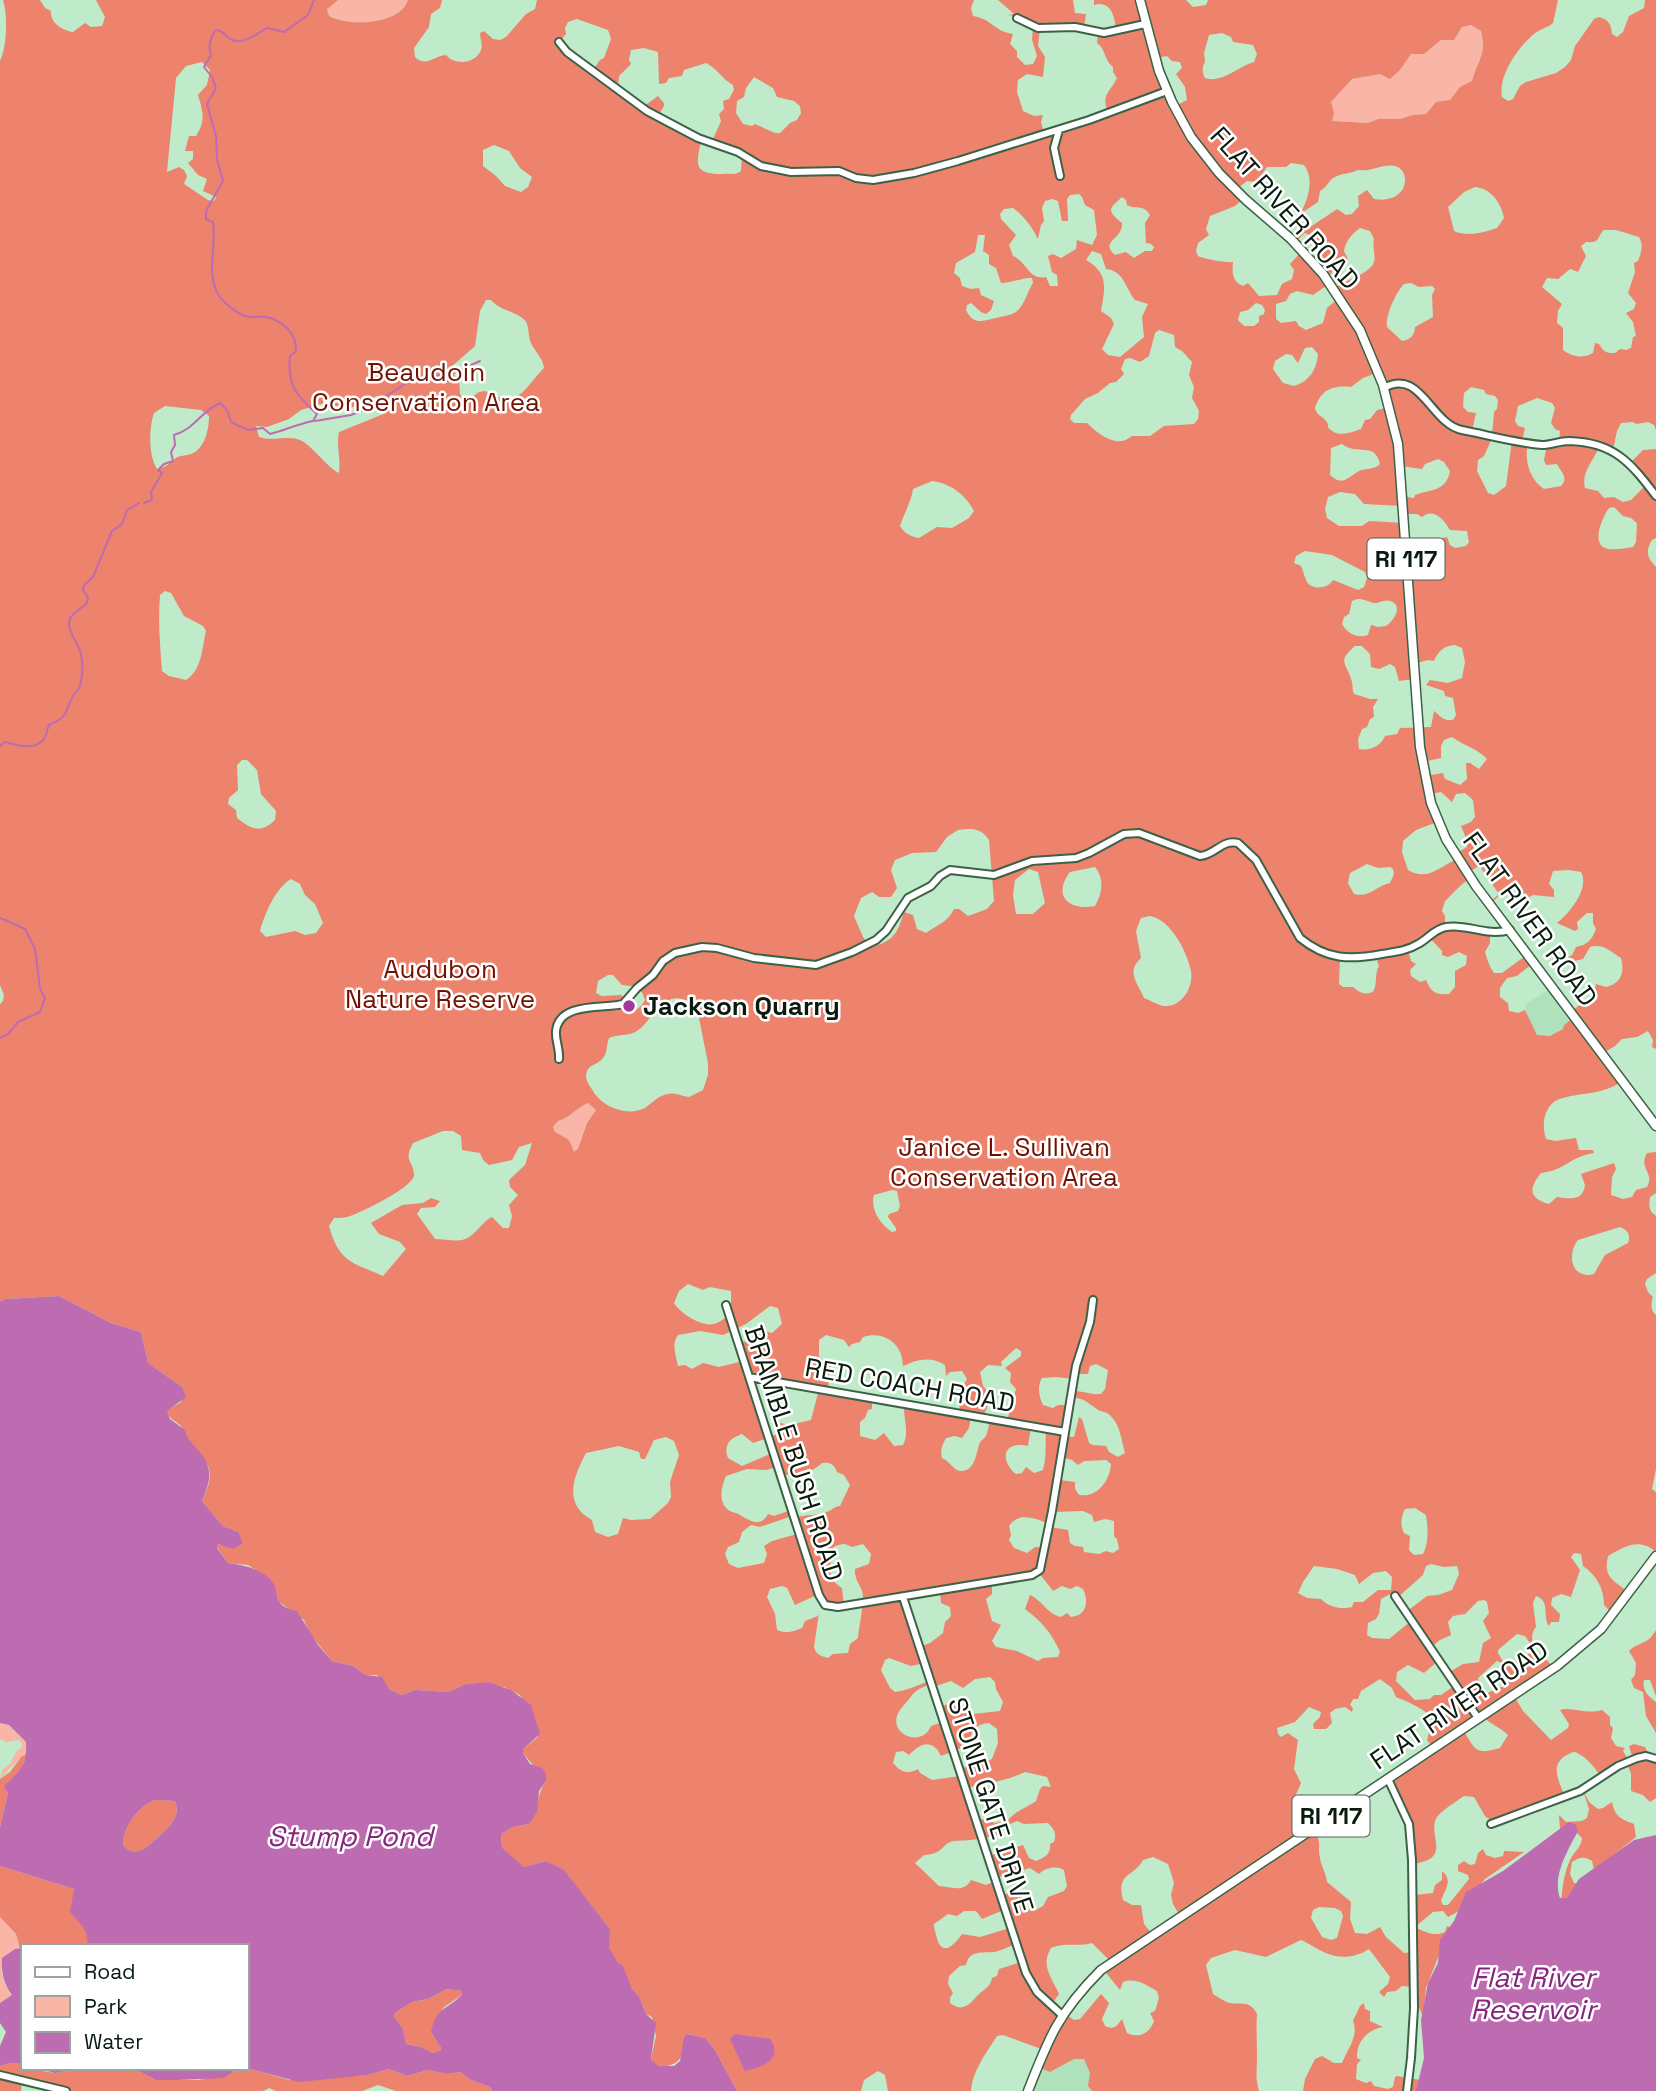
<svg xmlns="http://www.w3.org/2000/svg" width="1656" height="2091" viewBox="0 0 1656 2091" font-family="'Space Grotesk',sans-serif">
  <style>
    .built { fill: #afe2bc }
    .green { fill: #f9b5a6 }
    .forest { fill: #ed826d; fill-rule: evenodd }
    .water { fill: #bd6cb1; fill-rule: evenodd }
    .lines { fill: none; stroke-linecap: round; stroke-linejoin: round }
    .stream { stroke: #bd6cb1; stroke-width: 2 }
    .minor-casing { stroke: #3b6246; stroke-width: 10 }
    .major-casing { stroke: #3b6246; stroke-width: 11 }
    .minor { stroke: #fff; stroke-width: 6 }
    .major { stroke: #fff; stroke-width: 8 }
    .poi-dot { fill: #a53999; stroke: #fff; stroke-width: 2.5 }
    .labels { text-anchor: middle; stroke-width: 5; stroke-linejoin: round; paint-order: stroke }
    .shield { fill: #fff; stroke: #535f56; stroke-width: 2 }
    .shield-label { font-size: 24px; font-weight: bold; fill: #091a0e }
    .street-label { font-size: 26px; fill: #091a0e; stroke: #fff }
    .park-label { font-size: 26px; fill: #721101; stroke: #fff }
    .poi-label { font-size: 26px; font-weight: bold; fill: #091a0e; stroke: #fff; text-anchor: start }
    .water-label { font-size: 28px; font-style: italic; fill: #86257d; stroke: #fff }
  </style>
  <rect width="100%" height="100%" fill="#bfebca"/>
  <path class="built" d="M1551,988l23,28 -10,9 -1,4 -12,7 -14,-1 -12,-25 1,-6z
    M1074,2059h10l6,14 -2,13 4,5h-64l10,-24 15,4z"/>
  <path class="green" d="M338,0h70c-8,25 -59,27 -79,16l-2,-8z
    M1471,25l10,6c6,24 -3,28 -9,50l-11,6 -11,13 -14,2 -10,12 -13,1 -13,4h-22l-10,4 -36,-2 -1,-19 21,-23 48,-9 11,-16h13l17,-14h13l8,-13z
    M588,1103l8,7 -9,13 -9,26 -4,4 -9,-14 -10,-7 -2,-5 5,-6c13,-3 18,-13 30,-18z
    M0,1723l9,2 17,17v13c-7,3 -20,18 -26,24l2,-9 8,-6 6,-12 6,-5v-4l-4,-3 -12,2 -6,-3z
    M0,1917l16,17 4,15h-5l-14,22 5,16 6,9 -12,7z"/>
  <path class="forest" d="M3,0h37l5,8 6,3c-1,12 11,19 22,21l12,-9 6,4 11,-1 3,-9 -9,-17h242l-11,9 2,7c20,11 71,9 79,-16h34l-2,8 -9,6 -2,13 -15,21 1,9c11,11 18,-1 31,-2 8,10 29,10 35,-5 2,-4 -1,-12 -1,-17l4,-2 9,8 7,1 6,-3 20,-23 9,-5 2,-9h437l-3,8 2,8c21,4 20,15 40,18l-3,10 7,7v6l8,8 8,-1 4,-8 -5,-16 1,-13 -18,-11 -7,-1 6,-1 -16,-14h75l2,13 11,1 -2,14h-44l-2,18 7,11 -2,20 -16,-3 -9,6 -1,12 6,19 11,5 9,-1 -2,7 3,11 64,-20c-7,-19 1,-19 9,-35l-4,-6v-5c-9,-7 -7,-18 -16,-24l1,-10 18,-2c-1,-14 -5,-31 -22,-26v-5h92l7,7 13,-2 2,-5h350l-5,23c-6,5 -13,6 -19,11 -16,13 -36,42 -32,63l6,4 5,-2 7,-13 6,-4 30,-9 9,-6 6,-7 4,-14 19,-27 5,-2c10,3 12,7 13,17l5,3 6,-5 6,-16 15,-8 1,-8h11v430l-2,-5 -6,-3 -11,2 -5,-2 -11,1 -4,8 -4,19 -14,-3c-6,15 -18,25 -14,41l13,3 6,7 10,-1 9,5 8,-2 16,-16 -17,-21 13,-13 13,-1v89l-4,2c-7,12 -5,17 4,27v482l-4,-2 1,-7 -5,-9 -11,6 -15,2 -7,7 -12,7 18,29c-20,13 -37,10 -58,16 -19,4 -22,26 -17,41l9,2 21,-3 3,12h14l1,3c-25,4 -28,17 -53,20 -12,15 -13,25 8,31l8,-7c13,2 26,4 28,-12l-4,-11 33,-11 2,6 -4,8 -1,18 12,4 9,-2 4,-7 11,-3c8,-15 -9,-18 0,-34l9,-1v41l-6,4c-1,8 -2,14 6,19v57l-9,6 -2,5 3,8 5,5c-2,6 -3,13 3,18v154l-4,20 4,3v60c-17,-15 -32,-5 -48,4 -5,23 6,24 21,37l-16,21 -9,-9c0,-17 -8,-30 -21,-39l-2,-12 -7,-1 -3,4 9,13 -9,27 -10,-3 -9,4 -1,7 9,9 -1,8h-8l-2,4c-7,-10 2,-25 -13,-30l-3,7 3,24c-7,7 -3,21 1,29l8,2 9,10 -40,28 9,15 28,29 17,-12 1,-4 -9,-14c12,-4 25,5 42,0l8,7v8l3,3 -2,10 5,8 9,2 -2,3 6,10 4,-2 -4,-13 5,-2 11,3 5,10 6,2v39l-6,4 -7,-7 -12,-4v-17l-4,-11 -25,15c-6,-8 -13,-19 -23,-24 -5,-3 -6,-2 -10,0 -21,9 -10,27 -4,43l-72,25 -8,-6 -11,-19 -10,-1c-8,6 -21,13 -27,21 -11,17 17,42 -24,47l-2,-31 -23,-53 45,-32 -6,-8 5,-20 -2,-5c-11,-8 -21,-13 -34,-18l-4,-9 -12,-9 -19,12 -3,8h-5l-3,6 3,3 -1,4 -7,-5 -10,2 -5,4 2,10 -6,6h-12l-1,-5 7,-7 1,-5 -12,-5 -14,15 -18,6 1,6 3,3 7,-4 10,7 -4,29 7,14 -9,21 9,7 10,-4 7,1 9,11 -14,10c10,16 4,14 7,29 1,8 6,15 7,24l24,20 -1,17 5,14 12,1 13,-7 6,10 18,16 9,-1 2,-57 18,-2 2,-8 7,-5v-9c12,10 2,19 -1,30l2,4h5l21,-26 -1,-4 -10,-4v-6l6,-4 6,4 5,-1 3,-11 5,-4 3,6 9,3 8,-2 1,-5 20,1 -39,27 -26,32 -11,6 -5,-6 -10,1 -18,15c9,5 20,10 30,5l2,-6 3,1 -24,61 -3,29 -7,-17 -2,-13 -12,-1 -6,5 -9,1 -3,5 -5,-5 9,-8 2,-7 -21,-28c-17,11 -35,10 -53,-1 -6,-3 -9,-6 -15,-8l-35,17 -31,-7 -24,8 -5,7 7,29c5,3 12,8 17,9 12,2 20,-3 27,11 -1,14 0,28 0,42 0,14 -2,22 2,35h-167l-4,-5 2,-13 -6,-14h-10l-24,13 -12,-5 6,-17 -41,-15 -6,1c-11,17 -25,36 -26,55h-83l-3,-16 -7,-4 -14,9 -3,11h-124l-22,-41 -10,-12 -18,-4c-6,23 -3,31 -29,33l-7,-8 5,-23 -4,-19 -6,-3 -7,-18 -7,-7 -24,-41 2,-19 -46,-58 -18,-10 -22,6 -22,-18 -1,-15 12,-7 16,-3c10,-14 7,-29 17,-43l-23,-28v-4l15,-12 -18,-42 -16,-8 -41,-2 -14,7 -34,-2 -13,5 -13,-6 -12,-14h-11l-13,-9 -21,-5 -22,-27 -6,-14 -25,-18 -7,-21 -24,-16 -20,-2 -11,-16 1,-3 5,1 15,-13 -15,-6 -21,-25c18,-39 2,-36 -16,-65 -2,-2 -3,-7 -5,-10 -6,-6 -11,-6 -15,-15l15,-9 1,-15 -34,-24 -7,-31 -30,-9 -52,-27 -54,3 -5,3v-298l3,-3 1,-6 -4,-10v-924c7,-15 8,-45 3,-61zM577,19l31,11 3,9 -7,19 -4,2 -7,10 -34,-28 7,-8 -1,-6 3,-6zM1471,25l10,6c6,24 -3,28 -9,50l-12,6 -10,13 -14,2 -10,12 -13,1 -13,4h-22l-10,4 -36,-2 2,-8 -3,-11 21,-23 28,-5 10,5 10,-9 11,-16h13l17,-14h13l8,-13zM1222,33l9,4 2,5 20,3 4,9 -3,8c-16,4 -32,22 -49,16 -3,-6 -3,-10 0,-17l-1,-8 5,-18zM644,48l14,4 1,32 7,-1 3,-5 13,-2 2,-6 22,-7c12,6 16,16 27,22l1,5 -5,9 -6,2 1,8 -5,5 2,7 -8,18 1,3 28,13 -1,16c-7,5 -9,2 -17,3 -31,0 -28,-9 -23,-33l-43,-25 6,-10v-3l-6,-7 -15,11 -25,-18 1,-13 12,-12 -2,-4 2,-10zM1167,56l5,5 8,1 2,6 -6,6 9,13 2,13 -12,6 -19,-48zM202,62l8,8 -3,15 -9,10c5,17 8,26 -2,41h-7l-4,15h8v8l-5,4 10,12 9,4 -4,12 13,6 -2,4 -6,-1 -24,-16 3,-8 -3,-6 -5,-3 -12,5 9,-94 10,-12zM754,77l19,11 4,9 17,4 6,5 1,7 -4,7 -7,3 -10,10h-5l-20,-9 -3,2 -9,-2 -7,-11 1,-12 7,-4 2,-9zM494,145l15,6 11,17 12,9 -4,10 -7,5 -16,-6 -9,-10 -13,-10v-16zM1291,163l13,2c11,14 4,35 -4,49l18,-12 2,-11c7,-4 8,-9 13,-13 8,-5 17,-4 25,-8 14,2 25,-7 37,-4 17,4 14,39 -21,33l-7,-9 -9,6 1,10 -7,8 -6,1 -9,-6c-15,11 -31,19 -44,31l2,2 10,-9 5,2 11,15 -10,9 -10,-7 -11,12 4,6 -2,9 -10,5 -5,11 -18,1 -11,-13 -5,3c-11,-5 -11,-13 -10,-24 -6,1 -30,-3 -35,-6l-2,-5 2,-8 11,-8 -3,-6 4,-13 25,-10 8,-7 -5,-11 9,-7 10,1 10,-15h19zM1475,187c17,2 26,16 29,31l-7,10c-15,5 -29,9 -43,3l-6,-24 16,-15zM1079,194l3,3 3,8 9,5 3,25 -5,10 -15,-5 -1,9 -15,9 -8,-4 -5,2 4,16 5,3 1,11h-8l-4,-9c-17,4 -19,-15 -33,-21l-4,-11 7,-10 -15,-16 -1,-5 4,-5 9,-1c11,8 19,19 25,31l3,-14 3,-4 -2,-13 3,-7 7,-2 6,2 4,20h6l-1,-22 3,-4zM1122,197l4,3 1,5c9,5 17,-1 23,10l-5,8 1,20 5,1 3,3 -2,4h-7l-11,7 -8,-6 -11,3c-16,-14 8,-15 7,-32 -16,-13 -13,-14 0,-26zM1360,228l10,3 4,8c-2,9 2,15 0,23 -3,11 -28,18 -38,25l4,10 -13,11 -4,15 -17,7 -7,-4 -3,-5 -15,2 -5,-4v-15l10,-3 4,-7 7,-3 16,4 16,-11 -2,-6 13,-15 8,-4 -4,-8c2,-11 8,-17 16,-23zM1604,230h12l23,7c5,8 2,16 -1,24l-4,2 1,9 -7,21 8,10 -2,6 -8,4 7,9 3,14 -3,1 -2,11 -5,2 -6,-1 -5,4c-10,0 -11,-1 -16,-9l-4,-1 -2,10c-10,6 -21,4 -30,-3v-22l-6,-5 1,-12 4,-7 -20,-17 5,-9 11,1 12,-10 8,3 8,-16 -5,-10 5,-4c15,1 10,-4 18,-12zM978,235h7l-2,16 6,4v9l7,4 5,15c11,0 23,-6 31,-5l1,5c-6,9 -8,22 -17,29 -5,3 -11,4 -16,5 -15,3 -26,10 -34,-7l1,-5 4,-2 10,9 5,2 5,-4 3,-9 -13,-6 -2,-7 -8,1 -9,-3 -2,-8 -6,-5 2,-10 19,-11zM1092,251l9,3 5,15c18,2 19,18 29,31l13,4 -6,13 2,20 -24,20 -12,-2 -6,-6 12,-25 -3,-6 -10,-7c4,-23 8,-38 -15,-51zM1411,283l8,4 13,-1 3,3 -3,6 1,22 -18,10c0,8 -5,13 -13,14l-15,-14c-2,-11 9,-35 17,-43zM486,300h5c9,10 19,10 30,17 10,6 6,17 10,26 4,9 12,15 13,25 -21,21 -24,42 -59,23l-6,1 -11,8h-5l-3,-6 -1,-14 -8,-8v-5l24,-21 5,-35zM1256,303l6,2 3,5 -1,4 -5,2v6l-5,4h-10l-6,-6 2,-8 8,-2zM1159,330l15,5 1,12 7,4 10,11 -3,13 5,12 -2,11 7,13 -1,8 -4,5 -30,2 -14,10h-18c-15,13 -33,-1 -45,-13h-13l-4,-4 1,-4 14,-16 13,-6 12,-10 6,-1 8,-8 -3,-5 4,-10 5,-1 10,4 9,-6 6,-23zM1312,347l6,7c-1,15 -9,28 -24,32l-11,-3 -10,-14 2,-8 11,-7 6,1 6,8 7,-15zM1379,372l10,35 -12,3 -7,9 -5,1 -4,9c-9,3 -21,8 -29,2 -9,-7 0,-2 -6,-10 -5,-6 -9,-5 -11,-13 6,-18 17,-23 36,-21l12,-9zM1471,387l13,3 2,4 9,2 3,4 -1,9 -3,3 -2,23 -20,-4 4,-18 -8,-1 -5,-5 1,-14zM377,396l10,3 -1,14 -47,19c-3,14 2,26 0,41 -10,-4 -26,-26 -37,-32 -13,-7 -30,1 -43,-4l-3,-11 11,1 22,-8 12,-9 20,-6 30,4zM1537,398l15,5 3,5 -4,15 4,6 5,2 -1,11 -12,3 -3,15 2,5 11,-1c4,8 12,14 4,22l-17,3c-15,-10 -20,-30 -16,-46l-6,-2 3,-13 -7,-2 -3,-5 3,-15zM165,406l36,4 8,6c0,13 -4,33 -18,38 -5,2 -11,1 -15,4 -8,6 -9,9 -19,11 -9,-14 -8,-41 -3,-56zM1493,436l19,4 -6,46 -12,9 -6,-2 -11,-22 1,-11 6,-4zM1342,444c15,12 33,-3 38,20 -6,6 -14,4 -21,7 -11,6 -16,16 -29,4l1,-27zM1438,459l6,3 6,9c-4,21 -19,18 -35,24l-1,3 -12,-2 -2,-30 22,3 3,-5zM932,481c18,2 34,14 42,30l-5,7 -17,10 -15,-1 -18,11c-9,-2 -14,-4 -19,-12 4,-12 11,-24 13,-37zM1340,492l15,2 9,10 38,2 2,8h13l5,3c12,-10 22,3 28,13l17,1 2,11 -3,4 -11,2 -5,-3 -3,-8 -26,6 -15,-2 -3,-18 -34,-2 -7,5h-23l-12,-8 -2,-9 3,-12zM1614,507l9,9 8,2 6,5 -1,19 -3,5c-7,1 -21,4 -28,1 -14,-6 -2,-32 4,-40zM1305,551l27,4 33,17 2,6 -3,9 -6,3 -25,-10c-4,8 -20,11 -26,2 -2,-3 -4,-12 -6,-16l-7,-3 2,-7zM165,591l6,2 13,23 19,10 3,5c-4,17 -4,39 -20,49l-17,-4 -7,-5c-2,-26 -4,-50 -2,-76zM1357,599c6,0 11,2 16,4 6,1 10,-4 17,-2 14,4 4,20 -4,25l-8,1 -7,-2 -3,10c-11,4 -21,-2 -26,-11l2,-7 5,-3 3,-13zM1455,645l7,3 3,14 -3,16 -14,5 -18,-3 -4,5 18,6 1,5 8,2 3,17 -3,5c-11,1 -12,-4 -19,-9l-3,16 -31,1 -3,6 -12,2c-4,10 -15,15 -26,13l-1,-10 4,-10 5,-2 3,-8 4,-2 -1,-10 5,-8h-8l-16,-5c-2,-4 -1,-8 -2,-12 -5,-19 -16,-20 3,-36h7l8,8 1,13 8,2 11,-5 5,3 4,14 15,-2v-15l14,-4 6,1c4,-10 10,-15 21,-16zM1452,737c12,9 25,11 35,22l-8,10 -9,-6h-4l1,16 -7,6 -15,-6 -2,-6 -18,3 -2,-14 18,-4v-12l3,-6zM242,760h5l10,10 4,24 15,17 -1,9c-14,14 -24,9 -38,-2l-1,-8 -8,-6 1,-6 9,-8 -1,-25zM1441,792l11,10 4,-8 9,-1 8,7 2,17 -4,5 -10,4 5,12 1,9 -12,7 2,5c-16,7 -30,23 -49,11l-6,-18 1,-11 13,-11 21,-8 -7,-28zM958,830c12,-2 24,-2 31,10l5,61 -7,8 -19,7 -9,-7h-5c-6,13 -17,16 -28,24l-9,-4 -4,-14 -9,-3c-7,22 -10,29 -33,35l-8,-10 -9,-21 7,-18 11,-6 7,5h12l6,-9 -6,-18 4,-10 17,-7 24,-1 11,-15zM1367,864l11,4 12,-1 3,2 1,5 -4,9c-14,3 -20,15 -36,11l-6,-11 2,-10zM1095,867c10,12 7,27 0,39 -26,5 -43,-10 -25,-34zM1477,867l4,1 18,26 -10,9 2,1 12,-13 8,-5 8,2 3,13 11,-6 21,2v-7l-5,-6 4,-13 16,-1 12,2c9,16 -11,41 -24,51l18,8 3,-2 -1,-7 10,-9h6v10l3,6c-4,11 -9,16 -20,18l-4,8 -8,5 2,3 17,-4 7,-12c13,-4 20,4 31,11 4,15 0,25 -15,29l-10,-3 -2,9 -23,19 3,5 -10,8 -1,4 -13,7 -13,-1 -12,-25 -7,3 -9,-2 -1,-8 -8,-6v-9l7,-10 10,-2 16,-13 -5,-9 -26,19h-8c-5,-7 -7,-14 -9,-21l5,-9v-9l-45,-8v-10l-3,-5 3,-10c9,-8 14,-16 25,-22l-1,-7zM1029,869l9,3 7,31 -12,11h-17l-3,-19 2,-15zM291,879l9,5 5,11 10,9 8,19 -7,10 -11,2 -10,-4 -29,6 -6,-6c5,-18 15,-42 31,-52zM1150,916c20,3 37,35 41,55 3,15 -9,37 -27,35 -7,-1 -14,-6 -20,-8 -7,-16 -18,-26 -3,-40l-5,-27 5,-13zM1429,937l13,14v4l6,2 11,-5 8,4 -1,9 -11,6v16l-6,7c-14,1 -18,-2 -23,-14l-6,2 -9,-6 -1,-6 6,-6 -5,-3 -3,-11zM1376,957l3,9c-5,9 -1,17 -6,26 -9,3 -13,1 -20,-5h-10l-4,-3 1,-26zM608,975h5l9,10c12,2 19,0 23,15 -4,7 -9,12 -18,10l-2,-11 -4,-4 -19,1 -6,-3 2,-12zM676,998l15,3 6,7 11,55v12l-5,15 -14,7c-8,-1 -14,-5 -21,-3 -9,1 -16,9 -23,14 -17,9 -43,-1 -52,-17 -4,-6 -9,-12 -6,-20 3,-7 12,-7 16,-13 5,-6 3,-13 6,-20 9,-4 21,-2 28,-7 15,-10 19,-30 39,-33zM588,1103l8,7 -9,13 -9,26 -4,3 -5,-12 -14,-8 -2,-5 5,-6c12,-3 18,-13 30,-18zM443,1131h10l8,5 1,14 18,3 3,7 6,5 23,-5 7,-13 13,-4 -7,22 -16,15 1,7 8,8 -9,10 3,11 -3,12h-6l-11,-11c-8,4 -11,10 -18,16 -11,12 -25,6 -39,6l-18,-25 4,-6 14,-1 5,-6 -9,-3 -8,5 -21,2 -31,18 8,11 21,8 6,7 -23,27c-32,-14 -44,-14 -54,-50l5,-8c5,0 11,0 16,-2 12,-4 66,-30 64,-42 -1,-14 -11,-12 -1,-31zM892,1190l5,1 3,15 -2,5 -9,3 -1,3 8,11v3l-4,1c-12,-8 -22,-23 -18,-37zM1620,1227c8,3 11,8 8,16l-23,12 -11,19c-22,6 -28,-19 -16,-34zM688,1284l15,6 7,-3 21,4v12l-3,5 1,7c-4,3 -10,8 -15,9 -13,3 -34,-11 -40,-21l5,-12zM770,1306l8,2 4,16 -10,9 -7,-2 -15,9 -11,3 4,18 -24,6 -16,-4 -11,6 -7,-4 -7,1c-2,-11 -7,-22 0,-31l22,-4 23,4 23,-11zM826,1335l18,5 5,7 3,-3 8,-2 3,-5c21,-7 40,7 40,29 14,-7 28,-10 42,-1l1,11 4,-4 12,-1 5,8 -5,9 -3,24 -55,-8c-1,14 6,29 -1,41l-9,1 -10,-13 -9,7 -15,-4v-14l5,-4 3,-8 4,-1v-11l-44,-9 3,-24 -12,-8v-17zM1016,1348l5,3v5l-16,12 6,5 -1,9 6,7 -9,32 -17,-2c-1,5 -2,12 -4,17 -3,4 -6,5 -7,9 -3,9 -4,27 -19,26 -7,-1 -10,-10 -18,-13 -2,-7 0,-13 4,-20l9,-2 7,2 7,-10 2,-12 12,1 9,-21 -9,-10 -3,-14 8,-7 14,1 -1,-4zM1096,1364l12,6 -3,19 -4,5c-9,1 -18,-3 -28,-3l-1,6c15,3 13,4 25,12 3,3 7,2 10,4 13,9 14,25 18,40l-7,4 -9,-5 -3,-6 -13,-1 -4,-2 -7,-24 -3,-2 -5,20 -9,-1 4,-31h-11l-5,3 -10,-3c-4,-8 -6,-19 -1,-27l14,-1 18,2 2,-5h12l2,-8zM752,1378l67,11 -8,31 -21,5 -10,-2 1,9 -12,6 4,15 -31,13 -14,-8c-5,-13 2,-20 14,-24l11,9 15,-5zM1031,1427l15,2c-1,14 1,27 -3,41l-9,3 -8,-6 -4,6 -6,1c-17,-14 -13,-34 12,-28zM666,1437l8,4 5,14 -9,27 1,15 -3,6 -18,16 -19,1 -8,-2 -5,16 -10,3 -13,-5 -3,-12c-30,-16 -18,-44 -6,-67l33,-7 20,6 2,7h4l9,-19zM1062,1457l10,3 6,5 6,-4 22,-1 5,4c-1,16 -13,34 -32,31l-4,-6v-7l-16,-2zM822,1463c8,-1 12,1 15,9l7,3 6,10 -10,21c-4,0 -7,3 -11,5 -9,5 -24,3 -35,7l3,16 -25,7 -8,5 3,8 -3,9 -26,5 -9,-4 -4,-10 3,-7 11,-5 3,-10 9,-7 9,2 32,-11 -1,-6 -17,6 -6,-2c-7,14 -18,7 -28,1 -4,-3 -10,-2 -14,-7 -8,-9 -4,-23 0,-32l21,-7 19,1 11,-3 4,9c16,-4 29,-1 41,-13zM1415,1508l11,7c2,13 3,28 -3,39l-9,1 -5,-5 1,-14 -6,-3c-4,-8 -3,-16 1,-24zM1083,1511l9,4 2,7 11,-3 9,2v15l3,3 2,10 -6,4 -7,-2 -7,3 -15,-2 -1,-5 -8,-1 -5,-3 -2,-13 -18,-3 -4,21 -11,-1 -8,6 -13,-5 -5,-8 2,-5 -2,-9c10,-15 27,-7 41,-2l3,-12zM845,1544l7,3 11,-3 8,10 -2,10 -14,5c-1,9 4,14 7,22 3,9 -3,35 -4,47l-8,6 -2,9 -15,1 -5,4c-7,-2 -12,-3 -14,-11l5,-34 -1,3 -13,5 -3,7c-10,4 -15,6 -25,2l-2,-16 -8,-17 3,-8 12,-3 5,2 8,17 24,-11 8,12h17l-2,-18c-14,-9 -12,-16 -11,-30 0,-3 0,-8 3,-11 2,-2 8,-3 11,-3zM1431,1564l13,3 13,-1 2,8 -7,16 -14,5 -11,1 -21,16 5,9 -22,18 -17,-1 -5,-3 1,-12 8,-4 3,-5 2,-15 11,-6 5,5 26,-23 3,-9zM1314,1566l23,3 18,6 4,9 14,-11 13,-2 6,6 -1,13h-13l-15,12h-9l-2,5c-10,3 -24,0 -31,-8l-14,-1 -9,-5 5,-11zM1039,1573l14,18 9,-5 8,3 7,-3 6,3c6,12 4,27 -12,28l-4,-4 -6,4c-14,-3 -19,-17 -31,-22l-5,14c16,12 27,24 35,43l-2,5 -15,1 -5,3 -21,-10 -21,-4 -4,-6 9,-16 -9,-4 -6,-22 6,-5v-12zM940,1591l1,12 9,4 1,9 -6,6 -2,11 -13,10 -11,4 -13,-51zM1484,1600l3,2 2,11 -6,8 8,17 -8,5 -4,19 -16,2 -15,9 6,13 -13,9h-7l-4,4 -15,1 -19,-19 1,-9 11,-7 16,8 14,-12 -8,-13 10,-8 11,-5 -3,-13 5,-6 12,-2 13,-13zM1517,1634l8,2 7,10 -2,7 -20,12 -6,-2 -6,-10v-3zM889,1658l22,8 13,-3 5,18c-12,5 -22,9 -34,11l-5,-4 -9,-18 4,-10zM1497,1661l5,2 6,15 -2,9 -2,-1 -19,8 -4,-3 -3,-13zM990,1677l5,5 1,7 7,13 -3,9 -27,3 -6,-7 -9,2 -7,-6 -11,4 3,15 -12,4c-10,25 -52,5 -27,-21 13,-14 6,-12 26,-21l3,3 18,-6 12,7 12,-9zM1483,1716c8,9 17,11 25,19l-8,13c-24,7 -24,3 -37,-18zM989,1723l8,6 1,14 -6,16 -33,10 1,7 -28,4 -12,-7 -2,-4c-11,6 -17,3 -25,-6l3,-11 7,-1 6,4c11,-12 24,-17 32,1l30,-12c-2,-13 5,-20 18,-21zM1025,1772l22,5 4,10 -8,-1 -3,3 -4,12c-12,8 -19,9 -29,20l-13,2 -6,-5 -11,3 -11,-33c20,-4 40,-7 59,-16zM1017,1821l7,3 24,-1c6,6 9,10 6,19l-4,2c1,10 -4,13 -14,17l-7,-3 -6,-13 -34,11 7,22 34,-10 9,6c5,-6 18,-9 25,-4l3,16 -3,5 -16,6 -5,9 -9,5 -9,-4 -4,-17 -19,5 -6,-14 -10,4 -15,-5c-7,13 -19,7 -32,6l-24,-23 9,-8c21,-1 17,-12 30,-14 10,-1 17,0 28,-3l1,1 15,-5 3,-4h7l2,-6zM1153,1857l15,7 6,19 -3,12 2,9 7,12 -27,19 -9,-11 -3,-19h-9l-9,-5c-7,-28 10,-22 20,-40zM1319,1907l16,1 6,3 2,5 -6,22 -6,2 -9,-3 -11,-19 2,-8zM1006,1909l4,19 -30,9 -18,-3c-10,14 -21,23 -26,1 -1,-4 -2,-7 -2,-11l14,-10 9,2 7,-5h12l6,8zM1092,1943l18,18 -7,8 17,21 3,-8c13,-5 23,3 34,9l2,7 -4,13 -5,2 4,8c-4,12 -15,18 -27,12l-5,-14c-6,8 -8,11 -17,7l-3,-7 7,-16 -8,-9 -21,25 -6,1 -22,-16 7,-10c-7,-16 -19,-29 -8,-46 13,-6 28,-1 41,-5zM1016,1944l5,18 -22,7 -2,7 -5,2c-2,10 -8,11 -14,17 -8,9 -15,18 -28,8v-5l3,-5 -5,-9 1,-8 11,-10 6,-1c3,-15 16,-12 28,-13 7,-1 15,-6 22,-8z
    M1656,1630v66l-6,-16h-6c-2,11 4,16 12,22v31l-10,-17 -3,-24 -9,-4 -3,-8 4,-5 1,-12 -7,-12c10,-10 18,-5 27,-21z
    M26,1755l-4,14 -14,24 -8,34v-48l10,-7 12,-16z
    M1583,1790l6,12 9,7 5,-1 9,-6c3,15 9,17 22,22l2,13 -42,33 -2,-9c-8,-5 -12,-4 -20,1l-2,12 4,9 7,2 -20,20c1,-16 3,-33 10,-47 5,-8 10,-11 11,-20l-9,-9h-13l-1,-14 7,7 16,-1 5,-3 2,-9z
    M155,1800l20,1c7,17 -8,27 -19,38 -10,9 -21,20 -33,6 0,-18 15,-39 32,-45z
    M0,1866l74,23 -2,25c8,8 17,16 15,29l-5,3h-59v2l-3,1 -4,-15 -16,-17z
    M447,1989l15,2v4l-18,12 -13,25 10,16 -1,4 -7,1 -12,-6 -15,-3 -3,-15 -9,-13 1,-3 17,-11 16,-3z
    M1364,2003l1,6 5,2v10l13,6c-15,2 -27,15 -26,31l4,2 -4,4 -1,15 10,4 5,-2 3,5 14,3 5,-2 2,-10 2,-1 23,4 -3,11h-114l2,-12 10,-20 7,-3 12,7h8c6,-15 17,-27 11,-42l7,-15z
    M10,2063l13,1v4l32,5 25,-4 51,2h7l18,9h43l48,-12 42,12 79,-5 21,-6 18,7 21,-6 19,4 13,-2 11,8 19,7 2,4h-96l-18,-6 -16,6h-86l-7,-3 -6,3h-197l-44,-10 -1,10h-21v-25z"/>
  <path class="water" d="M59,1296l52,27 30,9 7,31 34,24 4,10 -19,14 3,8 15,11c2,9 7,13 12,19 17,19 14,30 5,52l21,25 15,6 5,11 -10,6 -15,-5 -1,4 11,15c15,2 30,5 42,16 13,13 -2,26 27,32l21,34 14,16 21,5 13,9 16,2 7,12 13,6 13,-5 34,2 14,-7 25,-3 23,8 20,15 9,29 -17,15v4l7,11 12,4 4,6v7l-7,10 -2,21 -8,12 -16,3 -12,7 1,14 22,19 22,-6 18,9 46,59 -1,19 9,15 5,3 9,23 7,7 7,18 10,9 -5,36 7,7h16l6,-5 4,-24 3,-3 18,4 10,12 22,41h-245l-2,-4 -19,-7 -11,-8 -13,2 -19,-4 -21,6 -18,-7 -21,6 -69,7 -52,-14v-122h-165l5,-3c2,-14 -9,-21 -17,-31l4,-23 -74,-23v-39l8,-34 -4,-7c17,-16 23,-20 22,-44l-17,-17 -9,-2v-421l5,-3zM155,1800l20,1c7,17 -8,27 -19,38 -10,9 -21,20 -33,6 0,-18 15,-39 32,-45zM447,1989l15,2v4c-16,15 -26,13 -31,37l10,16 -1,3 -7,2 -12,-6 -15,-3 -3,-15 -9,-13 1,-3 17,-11 16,-3z
    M1569,1822l7,3 2,6c-10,19 -26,45 -18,67h7l12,-19 55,-39 22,-5v256h-240l8,-33 -3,-38 7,-37 10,-20 2,-23 14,-19 12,-29 37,-21z
    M23,1948v116l-13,-1 -10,3v-20l6,-14 -6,-9v-20l12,-8c-8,-10 -11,-23 -10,-37l13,-9z
    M735,2034l35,5c14,19 -8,29 -25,32l-15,-32z
    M35,2068h203l-14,10 -47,2h-21l-18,-9 -58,-2 -25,4z"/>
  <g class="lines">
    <path class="stream" d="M315,421l36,-6 13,-5 49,-31 9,1 13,-5 10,2 35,-16
      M144,503l8,-3 -1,-8 11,-19 -4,-3 6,-6 9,-3 -2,-9 4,-7 -1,-10c21,-6 27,-24 46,-32l7,7 4,12 17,8 15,-2 7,6c15,-4 28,-10 43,-13l4,-7c-21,-19 -30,-29 -27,-58l6,-5c1,-17 -13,-30 -29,-34 -7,-1 -15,1 -22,-1 -8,-3 -21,-13 -26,-20 -14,-24 -2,-50 -6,-74l-7,-3v-8l17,-30 -6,-22 -1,-23 -9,-32 9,-16 -4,-11 -8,-10 7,-12c-3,-10 -1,-17 5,-25 9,1 8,6 16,10 11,5 24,-6 35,-12l17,4 24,-17 6,-15
      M0,746l5,-4c13,4 33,9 40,-5 2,-4 2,-8 4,-12 22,-10 14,-11 24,-29 1,-3 5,-5 6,-8 4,-9 4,-24 2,-34 -2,-10 -12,-19 -12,-31 0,-8 12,-14 18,-20l1,-6 -5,-7 1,-5 9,-8 19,-46 10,-7 5,-14 12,-7
      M0,918l25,11 10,20 5,40 5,9 -5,14 -22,10 -10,12 -8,4"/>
    <defs>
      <path id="minor" d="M1017,18l21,10 37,-1 29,6 41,-9
        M559,42l8,10 80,59 51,27 40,14 23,14 30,6 48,-1 17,7 17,2 41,-7 44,-12 131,-41 78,-29
        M1059,130l-5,18 6,28
        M1384,388c36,-21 47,36 78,42 26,5 54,13 80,15 9,0 17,-4 27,-4 45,1 62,22 87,55
        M559,1059c1,-10 -4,-19 -3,-28 3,-30 50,-22 67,-27l14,-16 16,-13 10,-14 12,-8 27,-6 15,1 37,10 62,7 36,-13 24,-12 10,-9 22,-33 23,-12 9,-10 10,-6 44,5 38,-14 44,-3 13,-5 35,-19 15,-1 61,23c15,-1 22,-17 38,-13l18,17 44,78c27,22 50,22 82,16 12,-2 25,-3 36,-10 10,-5 16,-15 28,-17 21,-4 40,10 64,3
        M726,1305l93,290 6,10 13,2 194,-32 8,-5 12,-59 24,-145 14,-44 3,-22
        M749,1377l316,55
        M1395,1596l83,122
        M903,1597l123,376 11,19 25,23
        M1388,1779l21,45 3,36 2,148 -3,50 -4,33
        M1491,1824l89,-33 38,-25 19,-8 9,-2 10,3
        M0,2075l66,16"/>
      <path id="major" d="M1140,0l19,71 13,31 19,35 28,36 27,27 45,39 32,35 37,56 23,55 15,59 22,303 11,56 15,36 30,47 180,240
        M1028,2091c21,-54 31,-79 73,-121l456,-304 44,-37 55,-73"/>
    </defs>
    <use href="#minor" class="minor-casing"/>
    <use href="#major" class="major-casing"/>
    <use href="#minor" class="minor"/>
    <use href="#major" class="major"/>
  </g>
  <circle class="poi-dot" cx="629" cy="1006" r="7"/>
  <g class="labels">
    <g class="shield">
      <rect x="1367.5" y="538.5" width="77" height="41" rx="5"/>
      <rect x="1292.5" y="1795.5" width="77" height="41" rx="5"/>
    </g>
    <g class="shield-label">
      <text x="1406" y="567">RI 117</text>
      <text x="1331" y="1824">RI 117</text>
    </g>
    <g class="street-label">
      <text transform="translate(1285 208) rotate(48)" y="9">FLAT RIVER ROAD</text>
      <text transform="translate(1530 919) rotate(54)" y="9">FLAT RIVER ROAD</text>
      <text transform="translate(910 1385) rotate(10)" y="9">RED COACH ROAD</text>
      <text transform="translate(794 1453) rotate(72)" y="9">BRAMBLE BUSH ROAD</text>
      <text transform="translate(1459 1705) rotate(-34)" y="9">FLAT RIVER ROAD</text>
      <text transform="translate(991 1805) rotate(72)" y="9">STONE GATE DRIVE</text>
    </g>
    <g class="park-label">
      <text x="426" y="381">Beaudoin<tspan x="426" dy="30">Conservation Area</tspan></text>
      <text x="440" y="978">Audubon<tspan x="440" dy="30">Nature Reserve</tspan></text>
      <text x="1004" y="1156">Janice L. Sullivan<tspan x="1004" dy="30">Conservation Area</tspan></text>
    </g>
    <g class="poi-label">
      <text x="643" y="1015">Jackson Quarry</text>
    </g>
    <g class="water-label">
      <text x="350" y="1846">Stump Pond</text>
      <text x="1533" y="1987">Flat River<tspan x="1533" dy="32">Reservoir</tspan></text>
    </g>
  </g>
  <rect x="21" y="1944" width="228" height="126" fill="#ffffff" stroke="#9da39f" stroke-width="2"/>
  <rect x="35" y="1967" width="35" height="10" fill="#ffffff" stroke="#9da39f" stroke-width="2"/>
  <text x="84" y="1979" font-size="21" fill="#091a0e">Road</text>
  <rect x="35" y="1996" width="35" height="21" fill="#f9b5a6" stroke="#9da39f" stroke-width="2"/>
  <text x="84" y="2014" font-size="21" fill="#091a0e">Park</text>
  <rect x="35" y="2032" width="35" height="21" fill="#bd6cb1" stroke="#9da39f" stroke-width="2"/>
  <text x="84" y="2049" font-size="21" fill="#091a0e">Water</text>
</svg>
